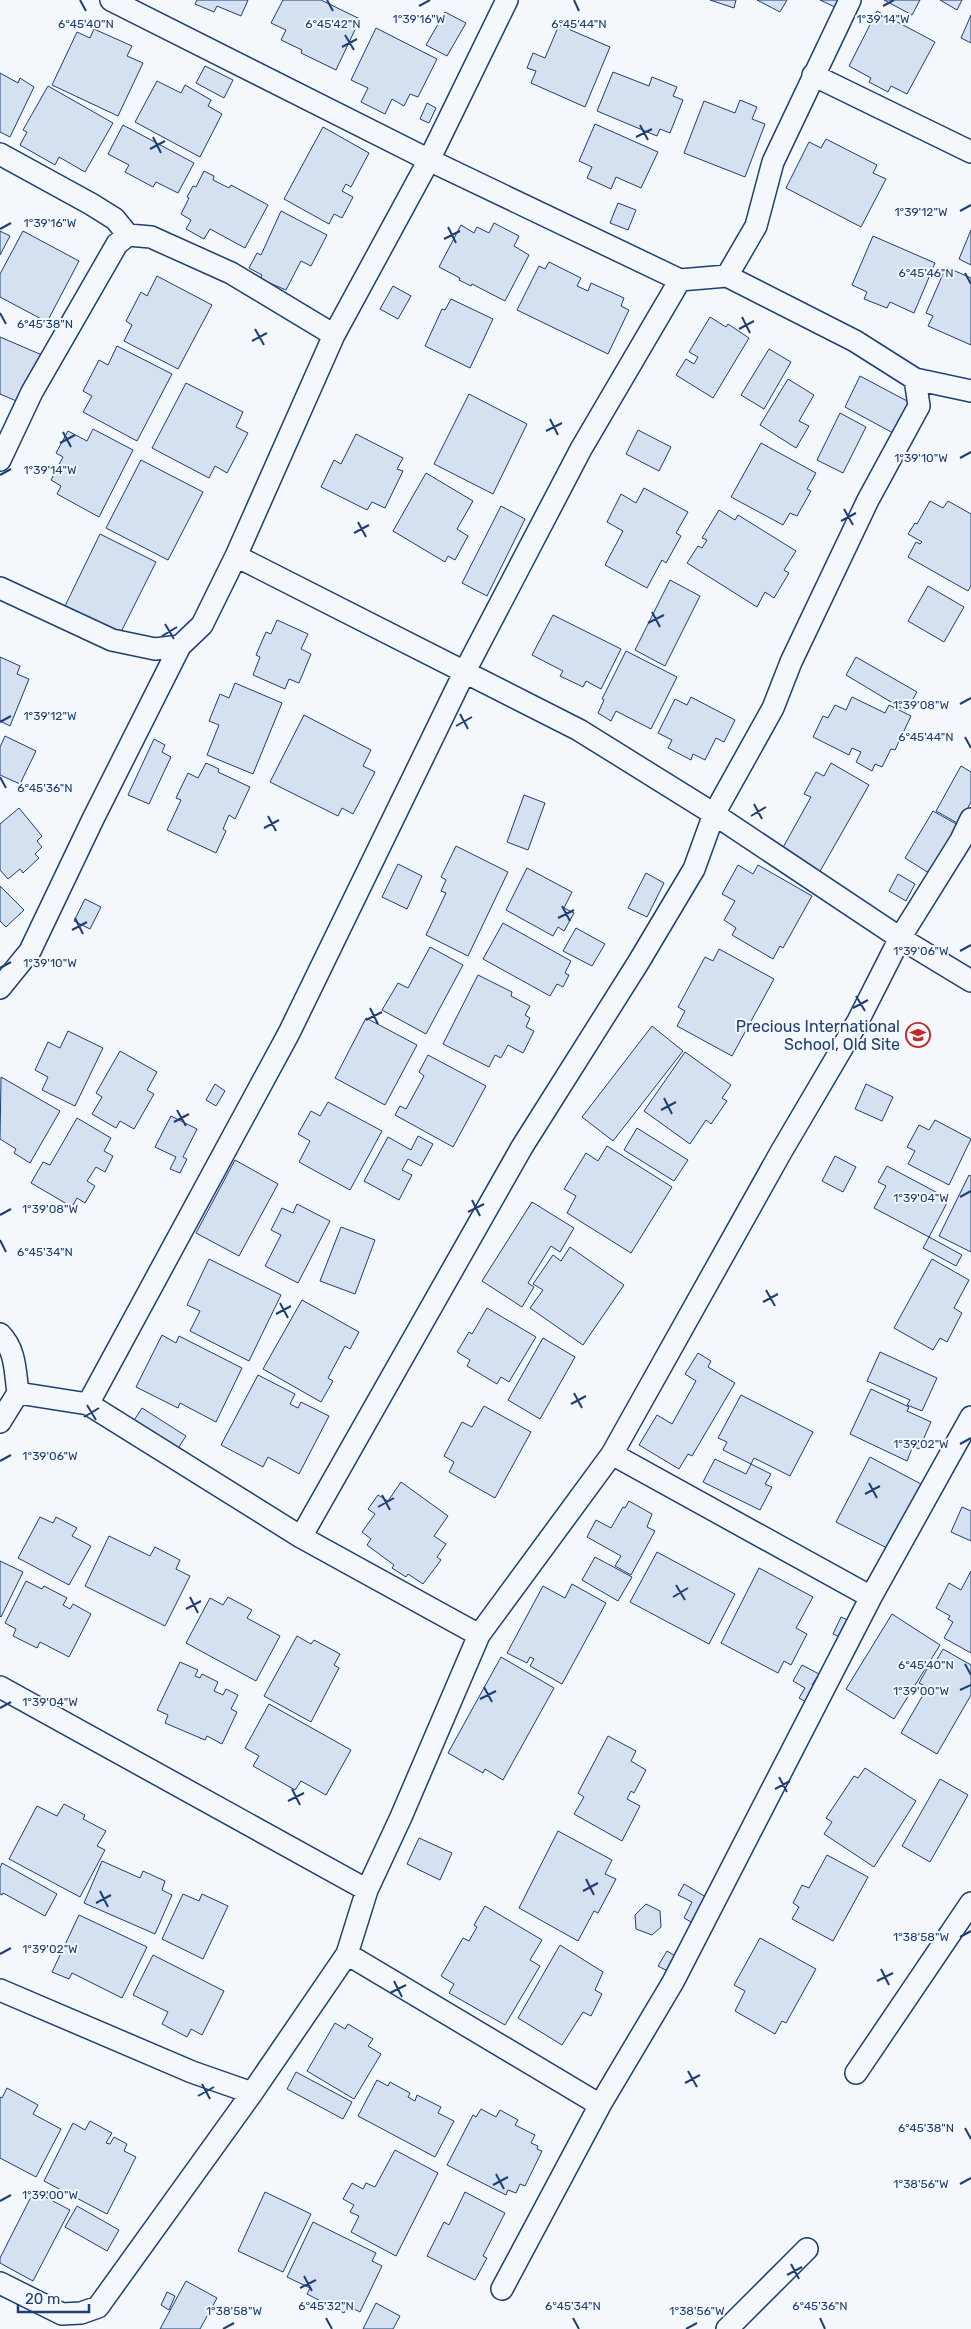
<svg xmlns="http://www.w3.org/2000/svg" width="971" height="2329" viewBox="0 0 971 2329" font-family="Rubik,sans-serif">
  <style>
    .building { fill: #d5e0f0; stroke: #1d3f73 }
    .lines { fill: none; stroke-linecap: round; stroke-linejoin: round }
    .minor-casing { stroke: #1d3f73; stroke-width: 24 }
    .minor { stroke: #f4f7fb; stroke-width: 21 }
    .ticks { fill: none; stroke: #1d3f73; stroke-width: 2 }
    .labels { text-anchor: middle; stroke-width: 4; stroke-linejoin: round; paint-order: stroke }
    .poi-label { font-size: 16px; fill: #1d3f73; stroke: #f4f7fb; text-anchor: end }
    .ticks-label { font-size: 12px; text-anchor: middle; fill: #1d3f73; stroke: #f4f7fb; stroke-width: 4; stroke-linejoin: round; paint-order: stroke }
  </style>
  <rect width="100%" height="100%" fill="#f4f7fb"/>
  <path class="building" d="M197,0h51l-7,16 -24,-10 -3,6 -19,-8z
    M283,0h38l39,19 -24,51 -35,-17 1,-3 -21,-10 5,-10 -15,-7z
    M710,0h26l-2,8z
    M757,0h30l-7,12z
    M820,0h23l-4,9z
    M884,0h36l-8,15z
    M940,0h22l-5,10z
    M877,11l58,31 -28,52 -16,-8 -3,6 -19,-10 2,-4 -22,-12z
    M445,12l21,11 -19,33 -21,-11z
    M971,15v28l-10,-5z
    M559,25l51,22 -25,60 -54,-24 5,-12 -9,-3 6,-15 12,5z
    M376,28l61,31 -19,38 -8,-3 -6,12 -12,-7 -7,15 -24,-12 7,-14 -17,-8z
    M94,29l38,17 -5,10 16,7 -25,53 -66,-31 25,-53 13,6z
    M205,66l28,14 -9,18 -28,-15z
    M613,72l36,14 3,-9 25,10 -4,9 10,4 -13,33 -10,-4 -3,7 -60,-25z
    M0,73l18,10 2,-5 14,9 -24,50 -10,-5z
    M157,81l24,12 4,-8 26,15 -3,6 14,8 -22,43 -65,-35z
    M48,86l65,37 -28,49 -26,-15 -4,8 -35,-20 7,-13 -4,-2z
    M740,100l17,7 -5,12 13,5 -20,53 -61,-24 20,-52 31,12z
    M427,103l9,5 -7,15 -9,-4z
    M595,124l63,28 -17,36 -25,-11 -5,12 -24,-11 5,-11 -13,-6z
    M123,125l71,38 -16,30 -22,-11 -3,5 -28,-15 4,-7 -21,-11z
    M323,127l46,26 -18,34 -5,-3 -4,7 11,6 -11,21 -8,-4 -5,10 -45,-25z
    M826,139l51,26 -4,8 13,6 -25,48 -75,-39 23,-46 12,6z
    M204,171l10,5 -1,4 16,8 2,-3 37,20 -23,43 -35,-19 -6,10 -18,-10 5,-9 -10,-6 8,-16 -2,-1 6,-11 3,1z
    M618,203l18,7 -8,20 -18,-7z
    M281,211l46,24 -16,31 -10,-5 -15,29 -26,-11 2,-4 -13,-7 8,-15 4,2z
    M494,223l25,13 -5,10 15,9 -24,46 -33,-17 -1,2 -12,-6 1,-2 -21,-11 22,-42 13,8 3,-6 12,6z
    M971,230v35l-12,-6z
    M0,231l10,5 -10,19z
    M23,231l56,30 -32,61 -47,-25v-23z
    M873,236l62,27 -21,50 -24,-11 -3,6 -23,-9 3,-7 -15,-7z
    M549,262l32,16 -4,8 11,5 3,-8 33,15 -3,8 8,4 -21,44 -91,-44 22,-44 6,3z
    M946,267l25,11v67l-43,-19 5,-10 -7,-3z
    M157,276l55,29 -34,64 -54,-28 8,-16 -6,-4 15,-29 6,4z
    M393,286l18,10 -13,23 -18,-10z
    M451,299l42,20 -23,49 -45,-22 17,-37 3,1z
    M710,317l16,10 2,-3 21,14 -36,60 -37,-23 10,-16 8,5 4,-7 -9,-5z
    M0,337l42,18 -21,48 -21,-9z
    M117,346l55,28 -35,67 -54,-29 9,-16 -9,-5 16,-31 9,5z
    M769,349l22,13 -27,47 -23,-14z
    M860,376l49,26 -16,31 -48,-26z
    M788,379l26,16 -15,26 10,5 -13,22 -36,-23z
    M186,383l57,29 -7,15 12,6 -21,40 -12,-7 -6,12 -57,-30z
    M469,394l58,30 -34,70 -59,-30z
    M840,413l26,14 -23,46 -26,-13z
    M93,429l40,21 -34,67 -42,-23 4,-8 -10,-6 12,-23 -7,-4 12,-22 19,10z
    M638,430l33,17 -12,24 -33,-17z
    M356,434l47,24 -6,11 6,2 -18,37 -13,-6 -5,8 -46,-23 13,-27 7,4z
    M761,443l55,30 -9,16 4,2 -14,25 -7,-3 -7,12 -52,-28z
    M141,460l62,32 -35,68 -62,-32z
    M426,473l47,28 -16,28 11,7 -13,24 -7,-4 -3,6 -52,-31z
    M644,488l44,24 -12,21 5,3 -15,27 -4,-3 -15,28 -42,-23 18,-34 -16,-9 14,-28 15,9z
    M930,501l13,7 5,-7 23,13v72l-3,5 -60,-34 8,-15 4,2 2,-2 -14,-8 7,-11 2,1z
    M501,506l24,13 -38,77 -25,-13z
    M719,510l16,10 3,-5 58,36 -12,19 5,3 -15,25 -9,-6 -8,15 -70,-44 11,-17 4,2 5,-8 -5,-2z
    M100,534l56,28 -36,72 -55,-28z
    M670,580l30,16 -35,70 -30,-16z
    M928,586l36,21 -20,35 -36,-21z
    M553,615l68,34 -20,40 -15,-8 -3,6 -23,-11 3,-5 -31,-16z
    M277,620l31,14 -7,15 10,5 -12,29 -10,-4 -4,10 -32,-14 7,-18 -4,-2 10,-23 5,2z
    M626,651l51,26 -26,52 -35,-18 -5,10 -13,-8 6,-13 -2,-1z
    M0,657l20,9 -3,8 12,5 -19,47 -10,-5z
    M856,657l61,35 -11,19 -60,-36z
    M235,683l47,20 -29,71 -46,-19 12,-30 -10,-4 11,-27 9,4z
    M691,697l44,23 -11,22 -8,-4 -11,22 -12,-6 -2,6 -23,-12 4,-8 -14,-7 17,-34 12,6z
    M852,697l33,16 4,-8 22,11 -16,34 -4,-1 -9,18 -7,-3 -3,7 -16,-9 5,-10 -9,-4 -3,7 -36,-18 10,-21 5,2 7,-13 11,5z
    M304,715l67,35 -8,16 12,6 -22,42 -11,-6 -4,8 -68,-34z
    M5,736l31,15 -16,33 -20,-9v-28z
    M154,739l11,6 -3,7 9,5 -22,47 -21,-9z
    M206,763l13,6 -1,3 32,15 -15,32 -6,-4 -6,14 3,2 -10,22 -49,-23 14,-30 -5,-2 12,-25 10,5z
    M831,763l38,22 -50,88 -38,-22 30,-54 -7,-3 12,-22 8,4z
    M961,766l10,6v30l-12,22 -23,-13z
    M524,795l21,8 -17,47 -21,-8z
    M19,808l23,28 -5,5 5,6 -7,7 4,4 -16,15 -3,-4 -12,10 -8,-9v-46z
    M933,811l25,14 -29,48 -24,-15z
    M456,846l52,26 -40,84 -42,-21 20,-42 -5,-2 5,-11 -5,-3z
    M398,864l24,12 -15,33 -25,-12z
    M738,865l15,9 5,-9 54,31 -29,52 -3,-2 -7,13 -41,-24 4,-7 -12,-8 11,-19 -13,-7z
    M527,868l45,24 -8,16 10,5 -10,18 -6,-4 -5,9 -47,-26z
    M646,873l18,10 -17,34 -19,-9z
    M898,874l17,10 -9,17 -17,-10z
    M0,886l24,24 -18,17 -6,-6z
    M85,899l16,8 -11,22 -16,-8z
    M503,923l68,38 -6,12 4,2 -6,12 -6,-3 -7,12 -67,-37z
    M576,928l29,16 -13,22 -29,-15z
    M430,947l33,18 -37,69 -44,-24 16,-27 10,5z
    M719,949l55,30 -42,77 -55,-30 8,-15 -7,-4 27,-50 8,4z
    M478,975l34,17 -1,4 19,10 -5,9 5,3 -4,9 8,4 -11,22 -15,-8 -7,13 -6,-3 -6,12 -46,-23z
    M366,1018l51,27 -32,60 -50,-27z
    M652,1026l31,25 -70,90 -31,-24z
    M68,1031l35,17 -28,58 -33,-16 6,-13 -13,-7 13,-28 12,6z
    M120,1051l37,21 -10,18 7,4 -20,35 -14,-8 -4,7 -24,-14 10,-17 -6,-4z
    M685,1052l46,33 -9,13 5,3 -16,23 -5,-4 -16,24 -46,-33z
    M428,1055l58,31 -33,61 -58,-32 5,-9 6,3 18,-33 -5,-4z
    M1,1077l59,34 -30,52 -16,-10 2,-4 -16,-10z
    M215,1084l10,7 -9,15 -10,-6z
    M866,1084l27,13 -11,24 -27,-12z
    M328,1102l54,29 -32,59 -51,-28 11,-21 -12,-7 13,-23 9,5z
    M171,1116l26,13 -14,28 4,2 -7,14 -10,-4 6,-12 -21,-10z
    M77,1118l34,20 -7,13 9,5 -8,16 -9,-5 -9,14 8,5 -10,17 -8,-5 -5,9 -41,-24 12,-21 7,3z
    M935,1120l36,19 -22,46 -41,-21 7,-13 -8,-4 12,-22 10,5z
    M637,1128l51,32 -14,21 -50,-31z
    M418,1136l15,8 -12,22 -13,-7 -6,11 10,5 -13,25 -35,-19 24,-44 23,13z
    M607,1146l65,41 -41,66 -64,-40 9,-17 -12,-7 22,-36 12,8z
    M835,1156l21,11 -13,25 -21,-11z
    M235,1160l43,24 -39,72 -43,-23z
    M887,1166l62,33 -20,38 -55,-29 12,-22 -8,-4z
    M969,1175l2,1v76l-32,-16z
    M532,1202l42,26 -14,24 -9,-6 -23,37 6,4 -12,20 -40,-26z
    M297,1204l33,17 -32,62 -33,-17 16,-31 -10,-5 11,-22 11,5z
    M341,1227l34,13 -20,54 -35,-13z
    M929,1237l33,18 -6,11 -33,-18z
    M570,1247l54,38 -41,60 -53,-37 13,-18 -10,-6 20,-29 8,6z
    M209,1259l72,36 -32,66 -59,-30 10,-20 -13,-6z
    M932,1259l37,21 -15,28 8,5 -15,29 -7,-4 -7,12 -39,-22z
    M302,1300l57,32 -9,17 -5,-3 -17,32 5,3 -12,21 -58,-33z
    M487,1308l49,29 -27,45 -8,-5 -4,7 -30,-18 3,-6 -13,-8 12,-20 3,2z
    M162,1335l14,8 3,-7 63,32 -26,54 -36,-19 -2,5 -42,-21z
    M543,1338l32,19 -35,62 -32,-19z
    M880,1352l57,26 -15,33 -15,-6 3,-5 -43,-19z
    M698,1353l13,8 -3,6 27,16 -43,73 -4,-2 -9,15 -40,-24 18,-30 15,9 24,-43 -11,-7z
    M258,1375l37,19 -5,10 8,4 3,-6 28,14 -30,58 -31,-17 -5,10 -42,-22z
    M871,1389l38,18 -2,4 24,11 -12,27 -6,-3 -6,15 -57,-27z
    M741,1395l72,37 -23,44 -36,-18 -3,6 -28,-14 4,-8 -9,-4z
    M484,1406l47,26 -36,66 -46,-26 5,-10 -10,-6 18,-34 10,5z
    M142,1408l44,28 -11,17 -44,-28z
    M870,1457l51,27 -32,65 -53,-27z
    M715,1459l31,15 5,-10 20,10 -6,10 7,3 -12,23 -57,-28z
    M401,1482l47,34 -14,20 12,8 -9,13 4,3 -18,24 -15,-10 -2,3 -14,-9 2,-3 -27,-20 4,-6 -9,-7 13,-18 -7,-5 10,-14 10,6z
    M629,1501l23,13 -5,13 8,4 -24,44 -16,-9 6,-10 -34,-19 9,-17 15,8 12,-21 2,1z
    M962,1507l9,4v30l-20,-9z
    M40,1517l13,6 3,-6 21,11 -5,8 19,10 -22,39 -51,-27z
    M109,1536l41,20 5,-9 25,13 -4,9 14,7 -25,50 -80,-40z
    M657,1552l78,42 -26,50 -79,-42z
    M595,1557l37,20 -14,24 -36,-21z
    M0,1561l23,11 -22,45 -1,-1z
    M759,1568l54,29 -17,31 11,6 -16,31 -7,-4 -6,12 -57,-30z
    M971,1571v82l-27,-15 9,-16 -5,-3 2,-3 -14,-8 13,-25 12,7z
    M26,1581l16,8 2,-3 23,12 -4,7 7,4 3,-5 18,10 -22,43 -29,-15 -3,6 -24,-12 3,-7 -11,-6z
    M572,1584l34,19 -44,81 -32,-18 4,-7 -4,-2 -3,6 -20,-10 36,-67 22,12z
    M228,1597l24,13 -5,8 33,18 -24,45 -70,-38 24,-45 13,7z
    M892,1614l48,31 -46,74 -48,-30z
    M841,1617l11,5 -8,17 -11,-5z
    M297,1636l14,8 3,-4 26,14 -6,11 5,3 -28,54 -47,-26z
    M943,1649l28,16v30l-34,59 -36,-21 22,-38 -2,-1 4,-8 -6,-3 12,-21 4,1z
    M501,1657l53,31 -51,92 -18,-11 -2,4 -35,-20z
    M180,1662l18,8 -3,6 5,2 2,-4 16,8 -4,9 9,4 3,-6 12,6 -7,14 6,3 -15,32 -15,-8 -2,4 -40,-17 3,-8 -11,-5z
    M802,1665l17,9 -7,11 7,3 -10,16 -10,-6 6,-10 -12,-7z
    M269,1704l82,46 -25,45 -25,-14 -6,9 -42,-24 6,-10 -14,-8z
    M608,1736l28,15 -5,10 15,9 -12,23 -3,-2 -4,8 13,7 -18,35 -48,-27 10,-17 -6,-4z
    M865,1768l51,33 -42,66 -50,-33 8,-12 -6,-4 28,-42 4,2z
    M940,1779l28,16 -38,67 -28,-16z
    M64,1804l21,11 -2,4 23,12 -9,15 8,4 -25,47 -71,-38 28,-53 20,10z
    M558,1831l54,29 -7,14 11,5 -18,34 -4,-2 -16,30 -59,-33z
    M419,1838l33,15 -12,27 -33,-16z
    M827,1855l41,22 -35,64 -41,-22 7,-12 -6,-4 9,-18 7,3z
    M102,1861l38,17 3,-7 22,10 -3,9 10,5 -17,39 -71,-31z
    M2,1863l55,31 -12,22 -42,-23 -1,2 -2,-1v-26z
    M684,1884l22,13 -13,26 -9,-5 8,-16 -14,-7z
    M183,1894l16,7 3,-7 26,12 -25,53 -41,-20z
    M646,1904l14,7 1,16 -9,8 -16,-6 -1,-14z
    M485,1906l57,34 -12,20 10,6 -35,59 -56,-32 5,-9 -13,-8 22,-38 6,3 8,-14 -3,-2z
    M79,1915l68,32 -25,51 -50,-25 -3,6 -17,-7z
    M760,1938l56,31 -30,54 -4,-2 -7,13 -40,-23 10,-20 -11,-6z
    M560,1945l43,27 -8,18 7,4 -11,22 -8,-4 -21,33 -44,-27z
    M667,1951l10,6 -8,15 -11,-6z
    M153,1955l71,36 -22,44 -11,-6 -4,8 -25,-13 6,-12 -35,-17z
    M335,2023l10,6 3,-5 25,15 -5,7 13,8 -27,45 -47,-28z
    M296,2072l56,30 -9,17 -56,-30z
    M377,2080l11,6 2,-4 20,11 -2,4 7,4 2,-6 24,12 -3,6 16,8 -19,36 -77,-41z
    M7,2088l31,17 -5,9 28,15 -25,48 -36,-19v-61l2,1z
    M481,2109l15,8 4,-7 18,10 -3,5 20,10 -4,8 7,3 -1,3 5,2 -17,35 -5,-2 -4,9 -8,-3 -2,5 -59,-30 26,-50 3,2z
    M90,2121l22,12 -6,10 4,1 4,-7 13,7 -3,7 12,6 -29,57 -63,-33 29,-58 12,7z
    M395,2150l43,23 -42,83 -45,-24 8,-16 -9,-4 4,-7 -11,-6 9,-16 11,6 3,-6 9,4z
    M34,2191l36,19 -37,71 -33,-18v-5z
    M265,2192l46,22 -28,58 -45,-21z
    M465,2192l40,21 -22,43 4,2 -12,22 -48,-24 17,-34 5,3z
    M77,2206l42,24 -12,21 -42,-24z
    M313,2222l63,31 -4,8 10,5 -22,46 -12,-6 -4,7 -37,-19 3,-6 -23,-11z
    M186,2281l31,17 -17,31h-40z
    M167,2292l8,4 -6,14 -8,-5z
    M376,2303l24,13 -7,13h-30z"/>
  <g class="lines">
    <defs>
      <path id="minor" d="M111,0l318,160 251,120 47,-4 128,65 60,38 56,12
        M813,75l158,77
        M0,154l91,50 24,15 13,16
        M727,276l29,-50 17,-64 77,-162
        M0,460l32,-68 85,-148 11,-9 23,2 80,36 103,62
        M236,556l343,174 135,84 186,124 71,43
        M0,588l112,52 43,9 25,-3
        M0,988l30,-37 63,-132 87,-173 22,-21 34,-69 98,-221 95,-175 78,-160
        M0,1334c16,16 15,38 18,59l70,11 213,133 178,98
        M88,1404l201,-371 176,-362 116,-222 99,-169
        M0,1422l18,-29
        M612,1454l259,143
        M301,1537l221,-390 116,-184 56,-94 20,-55 59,-106 18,-46 77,-162 51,-94 -4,-27
        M0,1687l367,203
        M347,1954l253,151
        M0,1990l192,82 60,21
        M856,2073l115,-170
        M0,2283l62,31 19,-1 17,-6 154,-214 95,-139 20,-64 34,-73 78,-182 133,-181 169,-302 77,-131 42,-83 61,-98 10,-21
        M502,2289l98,-184 73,-123 198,-385 100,-180
        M727,2329l80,-80"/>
    </defs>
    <use href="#minor" class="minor-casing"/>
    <use href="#minor" class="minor"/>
  </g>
  <path class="ticks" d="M80,0l6,11M327,0l6,11M574,0l5,11M419,6l11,-6M883,6l11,-6M345,35l9,15M342,47l15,-8M640,125l8,15M153,137l8,16M636,137l16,-8M150,149l15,-8M960,211l11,-6M448,227l8,16M0,229l11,-6M444,239l16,-8M965,273l6,11M0,313l6,11M742,317l8,16M255,329l9,16M739,329l15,-8M252,341l15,-8M550,419l8,16M546,431l16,-8M63,432l8,15M60,443l15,-8M960,458l11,-6M0,475l11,-6M844,509l9,16M841,521l15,-8M358,522l8,15M354,533l15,-8M652,612l8,15M648,623l16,-8M165,624l9,15M162,636l15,-9M960,704l11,-6M460,714l8,15M0,722l11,-6M456,726l16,-9M965,737l6,11M0,777l6,11M754,804l8,15M268,816l8,15M751,816l15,-9M264,828l15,-8M562,906l8,15M75,918l8,16M558,918l16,-8M72,930l15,-8M960,951l11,-6M0,968l11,-6M856,996l9,15M370,1008l8,16M853,1008l15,-8M366,1020l16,-8M664,1098l8,16M177,1110l9,16M661,1110l15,-8M174,1122l15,-8M960,1197l11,-6M472,1200l8,16M468,1212l16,-8M0,1215l11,-6M0,1240l6,12M766,1290l9,16M763,1302l15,-8M280,1303l8,15M276,1314l15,-8M574,1393l8,15M571,1404l15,-8M87,1405l9,15M84,1417l15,-9M960,1444l11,-6M0,1461l11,-6M869,1483l8,15M865,1494l15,-8M382,1495l8,15M378,1507l16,-9M676,1585l9,15M190,1597l8,16M673,1597l15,-9M186,1609l15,-8M965,1664l6,11M484,1687l8,15M960,1690l11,-5M480,1699l16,-8M0,1708l11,-6M779,1777l8,15M292,1789l8,16M775,1789l15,-8M288,1801l16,-8M586,1879l8,16M100,1891l8,16M583,1891l15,-8M96,1903l15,-8M960,1937l11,-6M0,1954l11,-6M881,1969l8,16M394,1981l8,16M877,1981l16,-8M390,1993l16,-8M688,2071l9,16M685,2083l15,-8M202,2084l8,15M198,2096l16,-9M965,2128l6,11M496,2174l8,15M960,2184l11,-6M493,2185l15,-8M0,2201l11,-6M791,2264l8,15M787,2275l15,-8M304,2276l8,15M300,2288l16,-8M326,2318l6,11M573,2318l6,11M820,2318l5,11M223,2329l11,-6M686,2329l11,-6"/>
  <defs>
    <symbol id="school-ring" viewBox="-11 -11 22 22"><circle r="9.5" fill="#f4f7fb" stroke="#c62828" stroke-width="1.5"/><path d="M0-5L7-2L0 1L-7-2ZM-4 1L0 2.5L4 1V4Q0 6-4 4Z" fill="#c62828"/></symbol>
  </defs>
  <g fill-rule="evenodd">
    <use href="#school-ring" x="904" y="1021" width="28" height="28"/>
  </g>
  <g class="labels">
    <g class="poi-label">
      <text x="900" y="1032">Precious International<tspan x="900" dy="18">School, Old Site</tspan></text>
    </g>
  </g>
  <g class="ticks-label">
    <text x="419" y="23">1°39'16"W</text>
    <text x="883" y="23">1°39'14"W</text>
    <text x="86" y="28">6°45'40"N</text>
    <text x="333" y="28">6°45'42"N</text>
    <text x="579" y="28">6°45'44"N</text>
    <text x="921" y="216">1°39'12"W</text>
    <text x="50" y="227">1°39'16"W</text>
    <text x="926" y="277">6°45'46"N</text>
    <text x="45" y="328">6°45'38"N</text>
    <text x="921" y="462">1°39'10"W</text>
    <text x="50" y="474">1°39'14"W</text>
    <text x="921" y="709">1°39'08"W</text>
    <text x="50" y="720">1°39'12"W</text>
    <text x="926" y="741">6°45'44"N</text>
    <text x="45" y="792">6°45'36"N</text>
    <text x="921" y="955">1°39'06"W</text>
    <text x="50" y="967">1°39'10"W</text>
    <text x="921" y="1202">1°39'04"W</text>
    <text x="50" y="1213">1°39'08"W</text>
    <text x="45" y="1256">6°45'34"N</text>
    <text x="921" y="1448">1°39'02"W</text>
    <text x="50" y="1460">1°39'06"W</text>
    <text x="926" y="1669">6°45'40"N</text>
    <text x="921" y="1695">1°39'00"W</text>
    <text x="50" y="1706">1°39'04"W</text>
    <text x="921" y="1941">1°38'58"W</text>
    <text x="50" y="1953">1°39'02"W</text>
    <text x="926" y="2132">6°45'38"N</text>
    <text x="921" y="2188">1°38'56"W</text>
    <text x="50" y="2199">1°39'00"W</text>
    <text x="326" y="2310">6°45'32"N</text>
    <text x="573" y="2310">6°45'34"N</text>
    <text x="820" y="2310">6°45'36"N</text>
    <text x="234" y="2315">1°38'58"W</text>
    <text x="697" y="2315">1°38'56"W</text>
  </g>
  <path d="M18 2304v8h71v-8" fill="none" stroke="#1d3f73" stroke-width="2.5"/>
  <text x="25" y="2304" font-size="15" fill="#1d3f73" stroke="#f4f7fb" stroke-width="4" paint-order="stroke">20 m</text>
</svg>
